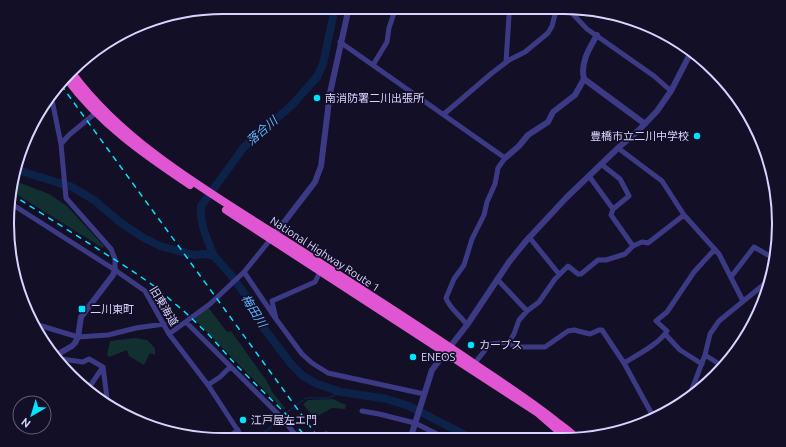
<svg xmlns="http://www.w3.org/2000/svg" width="786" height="447" viewBox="0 0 786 447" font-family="Ubuntu,'Noto Sans JP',sans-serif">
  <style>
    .green { fill: #12302f }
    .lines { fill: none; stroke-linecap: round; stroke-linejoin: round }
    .stream { stroke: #0c2248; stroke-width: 1.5 }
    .river { stroke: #0c2248; stroke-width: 8 }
    .minor { stroke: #3d3a85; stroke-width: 5 }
    .tertiary { stroke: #3d3a85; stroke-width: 6 }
    .trunk { stroke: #e055d1; stroke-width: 8 }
    .rail { stroke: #00e5ff; stroke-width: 1.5; stroke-dasharray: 6 5; stroke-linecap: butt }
    .poi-dot { fill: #00e5ff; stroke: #130f26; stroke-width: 1.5 }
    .labels { text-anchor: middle; stroke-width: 3.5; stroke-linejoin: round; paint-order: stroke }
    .poi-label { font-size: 11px; fill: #d9d4ff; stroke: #130f26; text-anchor: start }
    .street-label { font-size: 11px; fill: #d9d4ff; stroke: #130f26 }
    .water-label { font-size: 12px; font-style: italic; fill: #62b6ff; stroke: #130f26 }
    .rim { fill: none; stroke: #d9d4ff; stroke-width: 2 }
  </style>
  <rect width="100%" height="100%" fill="#130f26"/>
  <path class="green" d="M432,7h39l-1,4 -12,4 -22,-5z
    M13,180l36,14 18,12 34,37 3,3 -1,2 -92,-57z
    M208,307l19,25 4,-1 35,49 7,13 12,15 -1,2 -91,-92z
    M135,338l12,2 8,8v7l-5,-2 -6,12 -15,-9 -2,-6 -18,7 -2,-2 3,-14z
    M333,399l13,6 -1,4 -13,-1 -18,10 -11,-14 5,-4z"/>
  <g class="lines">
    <path class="stream" d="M282,416l24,-18h22l13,-6
      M251,440l18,-11 10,-11"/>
    <path class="river" d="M14,169l58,18 22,13 27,23 23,15 16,8 34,9 12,-1 8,2 17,19 21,29 11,23 28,37 12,12 14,8 24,8 46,7 22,7 66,34
      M214,256c-6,-15 -15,-33 -13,-50l43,-59 48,-42 25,-28 6,-13 12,-57"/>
    <path class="minor" d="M566,7l21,22 67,47 17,15
      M340,42l165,116 -7,10 -3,16 -8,18 -3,13 -12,24 -8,26 -10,14 -8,19c3,10 15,18 21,27
      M506,62l3,-46
      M373,65l14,-23 2,-14 7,-21
      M51,95l10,49 5,54 45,51 4,10v11
      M444,114l48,-41 17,-13 16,-8 23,-19 4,-7 5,-19
      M61,144l8,-9 29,-24
      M618,148l44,33 22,34 35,39 24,47
      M601,164l19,15 9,17 -16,13
      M589,176l24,33 -2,6 22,31
      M10,203l105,67 30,21 24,43 39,51 36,55
      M529,237l30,37
      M270,240l-26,32 32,47 -4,-18 43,-19 5,-10
      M731,277l23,-30 21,12
      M497,279l30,32
      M276,319l26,35 10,9 16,10 96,21
      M186,322l93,93 21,25
      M35,324l43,13 30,-2 28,-7 28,-4
      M169,334l41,-30 34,-32
      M665,334l15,16 22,14
      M509,342l6,5h30l23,-16 6,-1 16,4 9,-4h3l22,33 30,55
      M705,355l19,12
      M54,358l29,4 6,-3 14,8 5,39
      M624,363c13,-8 35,-19 43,-32l-11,-10 11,-9 27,-40 21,-23
      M474,364l16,-20 19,-2 5,-8 5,-14 8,-9 12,-9 16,-23 13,-13 10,8h3l17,-14h8l19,-6 8,-8 9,-4 6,1 36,-28
      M208,385l12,-8 10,-10
      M88,389l15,-22
      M689,397l16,-42 5,-21 9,-13 49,-40
      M362,411l17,3 36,9 34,17
      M326,434l4,6
      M224,440l14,-10"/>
    <path class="tertiary" d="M584,79l61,45
      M505,158l14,-12 9,-11 20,-13 5,-10 22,-17 9,-16c-4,-16 5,-30 13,-44
      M275,234l40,-52 6,-16 9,-73 19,-86
      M53,357l19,-11 3,-3 3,-6 3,-20 32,-42 2,-5
      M240,440l3,-2
      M408,440l4,-7 20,-63 35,-45 42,-63 17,-21 40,-43 52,-50 21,-18 18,-19 14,-20 20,-39"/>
    <path class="trunk" d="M72,73c50,68 130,115 201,160 68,43 136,86 203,132 28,19 56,37 82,58 7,5 14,10 19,16
      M67,79c32,44 78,76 123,106
      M226,210l312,203 31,27"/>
    <path class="rail" d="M61,85l259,355
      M11,194l120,76 23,16 32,27 23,22 29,32 46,45 25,28"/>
  </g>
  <g class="poi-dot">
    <circle cx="317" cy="98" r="4"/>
    <circle cx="697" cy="136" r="4"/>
    <rect x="78" y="305" width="8" height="8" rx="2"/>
    <circle cx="471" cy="345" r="4"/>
    <circle cx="413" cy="357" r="4"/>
    <circle cx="243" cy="420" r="4"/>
  </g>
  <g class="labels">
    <g class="poi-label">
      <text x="325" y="102">南消防署二川出張所</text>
      <text x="689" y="140" text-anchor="end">豊橋市立二川中学校</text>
      <text x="90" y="313">二川東町</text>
      <text x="479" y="349">カーブス</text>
      <text x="421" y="361">ENEOS</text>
      <text x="251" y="424">江戸屋左エ門</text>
    </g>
    <g class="street-label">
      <text transform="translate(325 254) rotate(33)" y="4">National Highway Route 1</text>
      <text transform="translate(164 306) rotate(59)" y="4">旧東海道</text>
    </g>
    <g class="water-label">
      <text transform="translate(262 131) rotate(-41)" y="4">落合川</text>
      <text transform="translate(254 311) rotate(58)" y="4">梅田川</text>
    </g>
  </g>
  <path d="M0 0H786V447H0ZM223 14H563A209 209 0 0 1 772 223V224A209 209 0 0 1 563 433H223A209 209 0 0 1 14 224V223A209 209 0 0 1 223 14Z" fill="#130f26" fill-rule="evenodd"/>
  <path class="rim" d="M223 14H563A209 209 0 0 1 772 223V224A209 209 0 0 1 563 433H223A209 209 0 0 1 14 224V223A209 209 0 0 1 223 14Z"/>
  <g transform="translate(32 415) rotate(218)"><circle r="19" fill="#130f26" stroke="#625e7d"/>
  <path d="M0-3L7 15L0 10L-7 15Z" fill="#00e5ff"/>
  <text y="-6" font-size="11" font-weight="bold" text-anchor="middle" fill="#d9d4ff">N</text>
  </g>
</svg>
